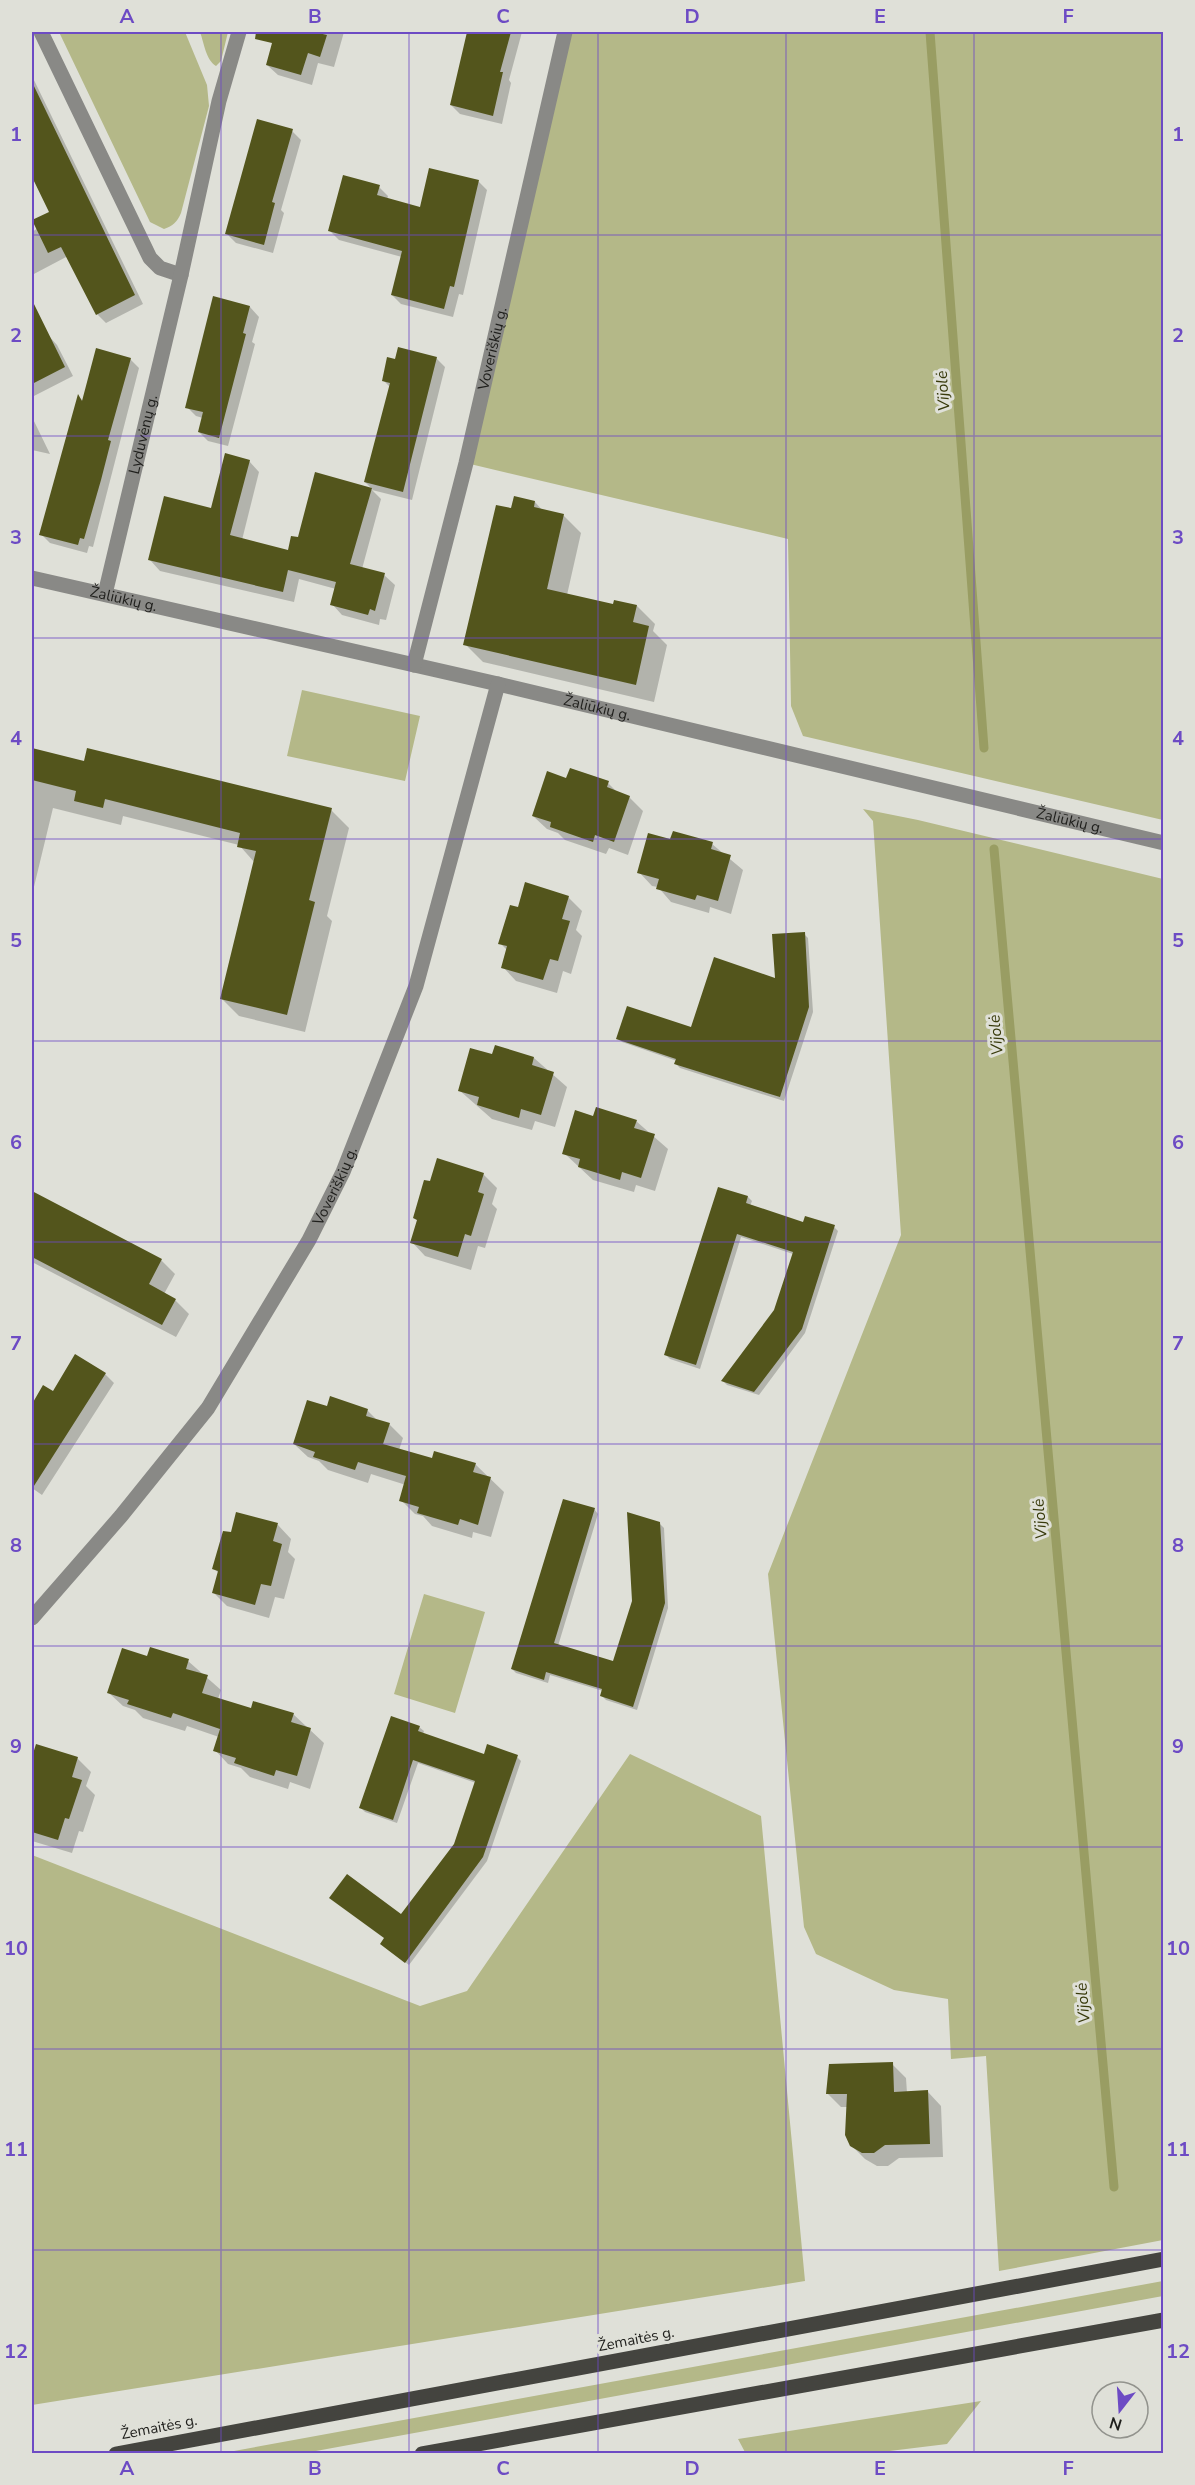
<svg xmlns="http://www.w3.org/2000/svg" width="1195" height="2485" viewBox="0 0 1195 2485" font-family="'Nunito Sans',sans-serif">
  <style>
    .green { fill: #b4b888 }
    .shadow { fill: #0003 }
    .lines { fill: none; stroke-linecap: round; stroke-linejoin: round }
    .stream { stroke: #999d63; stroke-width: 9 }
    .building { fill: #53551c }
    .minor { stroke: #898986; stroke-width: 15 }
    .major { stroke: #44443f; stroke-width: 15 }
    .grid { fill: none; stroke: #6d4bc4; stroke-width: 1.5; stroke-opacity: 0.55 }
    .labels { text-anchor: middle; stroke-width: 6; stroke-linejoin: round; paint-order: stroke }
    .street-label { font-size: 15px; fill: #1f1f1c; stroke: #dfe0d8 }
    .water-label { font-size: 16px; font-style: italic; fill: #383a0b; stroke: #dfe0d8 }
    .neatline { fill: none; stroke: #6d4bc4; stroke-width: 2 }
    .grid-label { font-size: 20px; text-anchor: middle; font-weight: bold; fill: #6d4bc4 }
  </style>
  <rect width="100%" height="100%" fill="#dfe0d8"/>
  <path class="green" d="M59,32h126l22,53 2,21 -28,107c-4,9 -8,13 -17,16l-14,-7z
    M200,32h28l-7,29 -5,5c-10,-6 -12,-23 -16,-34z
    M565,32h598v788l-360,-84 -12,-30 -3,-167 -322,-76z
    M302,690l118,26 -15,65 -118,-25z
    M863,809l55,11 245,59v1361l-164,31 -13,-215 -35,3 -3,-60 -54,-9 -78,-36 -12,-27 -36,-353 133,-339 -28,-414z
    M424,1594l61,18 -30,101 -61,-19z
    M630,1754l131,62 44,465 -773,124v-550l388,151 47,-15z
    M1163,2281v15l-858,157h-82z
    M981,2401l-34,43 -82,10h-119l-8,-15z"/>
  <path class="shadow" d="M277,32h67l-10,35 -16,-4 -6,22 -34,-10 -11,-10z
    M470,32h52l-13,48 2,3 -9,41 -42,-10 -9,-9z
    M32,76l111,228 -37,19 -9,-9 -29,-58 -36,19v-43l6,-4 13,-15 -19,-39z
    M292,131l9,9 -20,70 3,3 -11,40 -37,-10 -9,-9z
    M478,181l9,9 -24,105 -4,-1 -6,23 -52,-13 -9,-9 10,-38 -63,-17 -9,-9 49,-44 9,9 -1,4 34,9z
    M214,298l36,9 9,10 -7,25 3,2 -27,102 -20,-5 -9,-9 4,-14 -7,-2 -9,-9z
    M32,330l16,5 9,10 16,31 -41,21z
    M436,358l9,9 -33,133 -40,-10 9,9 -19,70 22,6 11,10 -9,35 -6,-1 -1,6 -37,-10 -10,-11 4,-15 -37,-10 -5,23 -134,-31 -10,-11 62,-50 37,-49 10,11 -17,68 47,11 10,-12 17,-65 57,16 -8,-8 25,-95 -7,-7 13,-19z
    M130,359l9,9 -46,179 -4,-1 -2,7 -37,-10 -9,-9 38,-137 4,4z
    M32,417l18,37 -18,-4z
    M535,502l8,9 20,4 18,18 -14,62 47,11h23l18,18 -2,7 14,14 -13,57 -171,-40 -18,-18 47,-134z
    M32,750l53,13 246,47 18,18 -22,88 5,5 -27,111 -66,-16 -18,-18 34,-135 -16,-18 -116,-29 -2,9 -68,-17 -21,87z
    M567,780l41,3 10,10 11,4 14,14 -15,44 -19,-7 -3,6 -41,-14 -7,-7 -11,-4 -14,-13z
    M671,841l41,3 31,26 -12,44 -21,-7 -1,6 -38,-11 -13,-15 -6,-1 -13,-14z
    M568,897l14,14 -6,19 6,6 -11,38 -8,-3 -6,22 -41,-12 -13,-14 5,-16 -8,-8 19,-34z
    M804,934l4,4 5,74 -29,89 -104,-33 -4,-4 1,-3 -55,-19 -4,-4 74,-9 85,-49z
    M493,1056l41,2 33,29 -12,40 -20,-6 -3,9 -40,-11 -33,-29z
    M594,1118l42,3 32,28 -13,42 -19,-6 -2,7 -41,-12 -29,-27z
    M483,1174l14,14 -5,16 5,5 -12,39 -7,-2 -7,24 -46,-14 -13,-14 6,-21 -3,-3 16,-35z
    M719,1188l29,9 4,4 -2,5 54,18 30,3 4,4 -33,102 -46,62 -32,-10 -4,-4 53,-70 17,-57 -52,-17 -41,132 -30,-10 -4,-4z
    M32,1193l129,67 14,14 -11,20 11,6 14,14 -13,23 -144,-75z
    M105,1374l9,9 -72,112 -10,-7v-70l21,-25z
    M328,1408l39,2 11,11 11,3 14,14 -4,12 34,10 42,4 29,28 -13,45 -18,-5 -1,6 -40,-12 -9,-10 -8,-2 -14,-14 5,-15 -35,-11 -3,9 -40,-13 -9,-9 -11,-4 -14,-13z
    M594,1509l4,5 -40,132 56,17 45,-140 5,5 4,80 -31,102 -31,-10 -4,-4 1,-5 -53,-16 -2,8 -32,-10 -4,-4z
    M237,1514l41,11 13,14 -3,13 7,7 -11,40 -9,-2 -6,21 -42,-12 -14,-14 6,-19 -5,-4 18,-35z
    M148,1658l40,3 33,29 -3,9 34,11 41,4 31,29 -14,46 -20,-7 -2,7 -38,-12 -9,-9 -13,-4 -13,-14 4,-13 -32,-11 -2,5 -42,-13 -8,-8 -12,-4 -14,-13z
    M392,1718l27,9 5,4 -1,3 62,22 32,1 4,4 -34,100 -78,104 -23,-17 15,-31 54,-72 21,-62 -58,-20 -21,60 -32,-11 -4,-4z
    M37,1746l40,12 14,14 -5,14 9,9 -12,37 -4,-1 -7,22 -40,-12v-79z
    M892,2064l14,14 1,15 21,-1 13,14 2,51 -44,1 -11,8h-11l-12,-7 -14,-14 -3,-38h-7l-14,-14z"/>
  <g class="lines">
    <path class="stream" d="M930,32l54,716
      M994,849l120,1338"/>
  </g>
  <path class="building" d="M256,32h58l13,3 -7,22 -12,-4 -7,22 -35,-10 6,-22 -17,-4z
    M467,32h44l-11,40h3l-10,44 -43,-11z
    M32,82l103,213 -39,20 -35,-68 -13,6 -16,-33 17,-8 -17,-35z
    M257,119l36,10 -21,73 3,1 -11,42 -39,-11z
    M429,168l50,12 -25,107 -4,-1 -6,23 -53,-14 11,-44 -74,-20 15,-56 37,10 -3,10 43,12z
    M213,296l37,10 -7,27 3,1 -27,104 -21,-6 5,-20 -18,-4z
    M32,300l33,67 -33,17z
    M398,347l39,10 -34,135 -39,-10 26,-99 -8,-2 5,-24 8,2z
    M96,348l35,10 -23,82 3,1 -10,39 -17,59 -4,-1 -2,7 -39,-10 39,-141 4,7z
    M225,453l25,7 -20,75 58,15 3,-14 7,1 17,-65 57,16 -22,76 35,9 -10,38 -5,-2 -2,6 -38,-10 6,-23 -48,-12 -5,22 -135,-32 16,-64 47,12z
    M514,496l21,5 -1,6 30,7 -17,75 66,15 1,-4 23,5 -4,17 16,4 -13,59 -173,-40 33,-140 15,3z
    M32,748l52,13 3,-13 245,60 -23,92 6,2 -28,113 -67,-16 36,-148 -19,-4 3,-14 -135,-34 -2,9 -29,-7 2,-10 -44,-11z
    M570,768l39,13 -2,6 23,9 -16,46 -19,-7 -2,7 -43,-15 1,-5 -19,-6 15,-45 19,7z
    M673,831l40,11 -2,7 20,6 -13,46 -21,-6 -2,5 -39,-11 3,-10 -22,-6 11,-40 22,6z
    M525,882l44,14 -7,23 8,2 -12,40 -8,-2 -7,21 -42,-12 6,-22 -9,-2 12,-39 8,2z
    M805,932l4,75 -29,90 -106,-33 2,-5 -60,-20 11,-33 64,21 23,-70 61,21 -3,-44z
    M495,1045l39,12 -2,8 22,7 -13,43 -20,-6 -2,9 -42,-13 2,-8 -21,-6 12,-43 22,6z
    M596,1107l41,13 -3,8 21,6 -14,44 -19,-6 -2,8 -42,-13 2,-8 -18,-5 13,-44 18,6z
    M437,1158l47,15 -6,19 6,2 -13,42 -6,-2 -7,23 -48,-14 7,-23 -4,-2 11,-38 6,1z
    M718,1187l30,9 -2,7 57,19 2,-6 30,9 -33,104 -48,63 -33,-11 53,-71 19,-58 -56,-18 -41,131 -32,-10z
    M32,1191l130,68 -13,25 27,15 -14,26 -130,-68z
    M75,1354l31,19 -74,116v-85l11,-19 10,6z
    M330,1396l38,13 -2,7 24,7 -7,21 49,14 2,-7 42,12 -3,9 18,5 -13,48 -18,-6 -2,6 -41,-12 2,-6 -20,-6 7,-25 -48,-14 -3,8 -42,-13 2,-5 -22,-8 14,-44 20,6z
    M563,1499l32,9 -41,135 59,18 19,-60 -5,-89 33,10 5,81 -32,104 -33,-11 2,-7 -56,-17 -2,8 -33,-11z
    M236,1512l42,11 -5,18 9,3 -11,42 -10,-2 -6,21 -43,-12 6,-22 -6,-2 11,-38 8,1z
    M150,1647l39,12 -3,10 22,6 -6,18 49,15 2,-7 41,12 -3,9 20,6 -14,48 -21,-6 -2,6 -40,-13 2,-5 -23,-7 7,-22 -47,-16 -2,5 -44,-14 2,-4 -22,-7 15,-45 25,8z
    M391,1716l29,10 -2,5 66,23 3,-10 31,11 -35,102 -78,106 -25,-19 4,-6 -55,-40 18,-24 54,40 53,-70 21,-63 -62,-21 -20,60 -34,-12z
    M36,1744l42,13 -6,20 10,3 -13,39 -4,-1 -7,22 -26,-8v-75z
    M893,2062l1,30 34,-2 2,54 -45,1 -11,8h-12l-12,-7 -5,-11 2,-41h-21l3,-30z"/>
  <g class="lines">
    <g class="minor">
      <path d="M41,32l109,226 10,10 21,7"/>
      <path id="s1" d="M32,578l466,106 666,159"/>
      <path id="s2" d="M105,594l76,-319 38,-174 20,-69"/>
      <path id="s3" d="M414,665l52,-202 99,-431"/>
      <path id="s4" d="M32,1618l89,-102 87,-108 101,-168 34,-68 73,-186 82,-302"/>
    </g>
    <path class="major" d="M116,2454l1048,-195
      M422,2454l742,-134"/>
  </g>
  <path class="grid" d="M221,32v2422M409,32v2422M598,32v2422M786,32v2422M974,32v2422M32,235h1132M32,436h1132M32,638h1132M32,839h1132M32,1041h1132M32,1242h1132M32,1444h1132M32,1646h1132M32,1847h1132M32,2049h1132M32,2250h1132"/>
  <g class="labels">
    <g class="street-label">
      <text dy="5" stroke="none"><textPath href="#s3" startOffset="326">Voveriškių g.</textPath></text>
      <text dy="5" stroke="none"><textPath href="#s2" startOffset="164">Lyduvėnų g.</textPath></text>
      <text dy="5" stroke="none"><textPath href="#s1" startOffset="94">Žaliūkių g.</textPath></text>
      <text dy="5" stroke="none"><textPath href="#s1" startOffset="580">Žaliūkių g.</textPath></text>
      <text dy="5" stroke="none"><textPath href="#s1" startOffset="1066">Žaliūkių g.</textPath></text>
      <text dy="5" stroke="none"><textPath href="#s4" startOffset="530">Voveriškių g.</textPath></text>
      <text transform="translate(636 2339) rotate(-11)" y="5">Žemaitės g.</text>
      <text transform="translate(159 2427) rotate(-11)" y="5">Žemaitės g.</text>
    </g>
    <g class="water-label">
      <text transform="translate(942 391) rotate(-94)" y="6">Vijolė</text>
      <text transform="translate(995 1035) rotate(-95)" y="6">Vijolė</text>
      <text transform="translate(1039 1519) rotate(-95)" y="6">Vijolė</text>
      <text transform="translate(1082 2003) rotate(-95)" y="6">Vijolė</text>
    </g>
  </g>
  <rect width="1195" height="2485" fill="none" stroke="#dfe0d8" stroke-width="66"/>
  <g transform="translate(1120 2410) rotate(197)"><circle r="28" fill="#dfe0d8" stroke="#92938d" stroke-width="1.5"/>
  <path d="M0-4.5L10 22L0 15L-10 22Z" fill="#6d4bc4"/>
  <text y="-9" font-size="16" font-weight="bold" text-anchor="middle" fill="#1f1f1c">N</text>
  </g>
  <rect x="33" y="33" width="1129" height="2419" class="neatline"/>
  <g class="grid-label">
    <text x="127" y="23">A</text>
    <text x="315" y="23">B</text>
    <text x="503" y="23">C</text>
    <text x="692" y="23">D</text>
    <text x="880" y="23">E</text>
    <text x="1068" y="23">F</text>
    <text x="16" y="141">1</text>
    <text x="1178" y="141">1</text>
    <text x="16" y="342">2</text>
    <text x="1178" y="342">2</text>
    <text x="16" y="544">3</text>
    <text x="1178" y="544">3</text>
    <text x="16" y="745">4</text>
    <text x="1178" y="745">4</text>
    <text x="16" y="947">5</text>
    <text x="1178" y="947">5</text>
    <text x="16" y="1149">6</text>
    <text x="1178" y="1149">6</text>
    <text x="16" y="1350">7</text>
    <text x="1178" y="1350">7</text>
    <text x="16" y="1552">8</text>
    <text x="1178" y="1552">8</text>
    <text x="16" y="1753">9</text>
    <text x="1178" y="1753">9</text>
    <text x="16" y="1955">10</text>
    <text x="1178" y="1955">10</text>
    <text x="16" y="2156">11</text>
    <text x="1178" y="2156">11</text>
    <text x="16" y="2358">12</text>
    <text x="1178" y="2358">12</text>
    <text x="127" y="2475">A</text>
    <text x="315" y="2475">B</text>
    <text x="503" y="2475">C</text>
    <text x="692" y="2475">D</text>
    <text x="880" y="2475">E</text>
    <text x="1068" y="2475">F</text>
  </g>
</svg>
